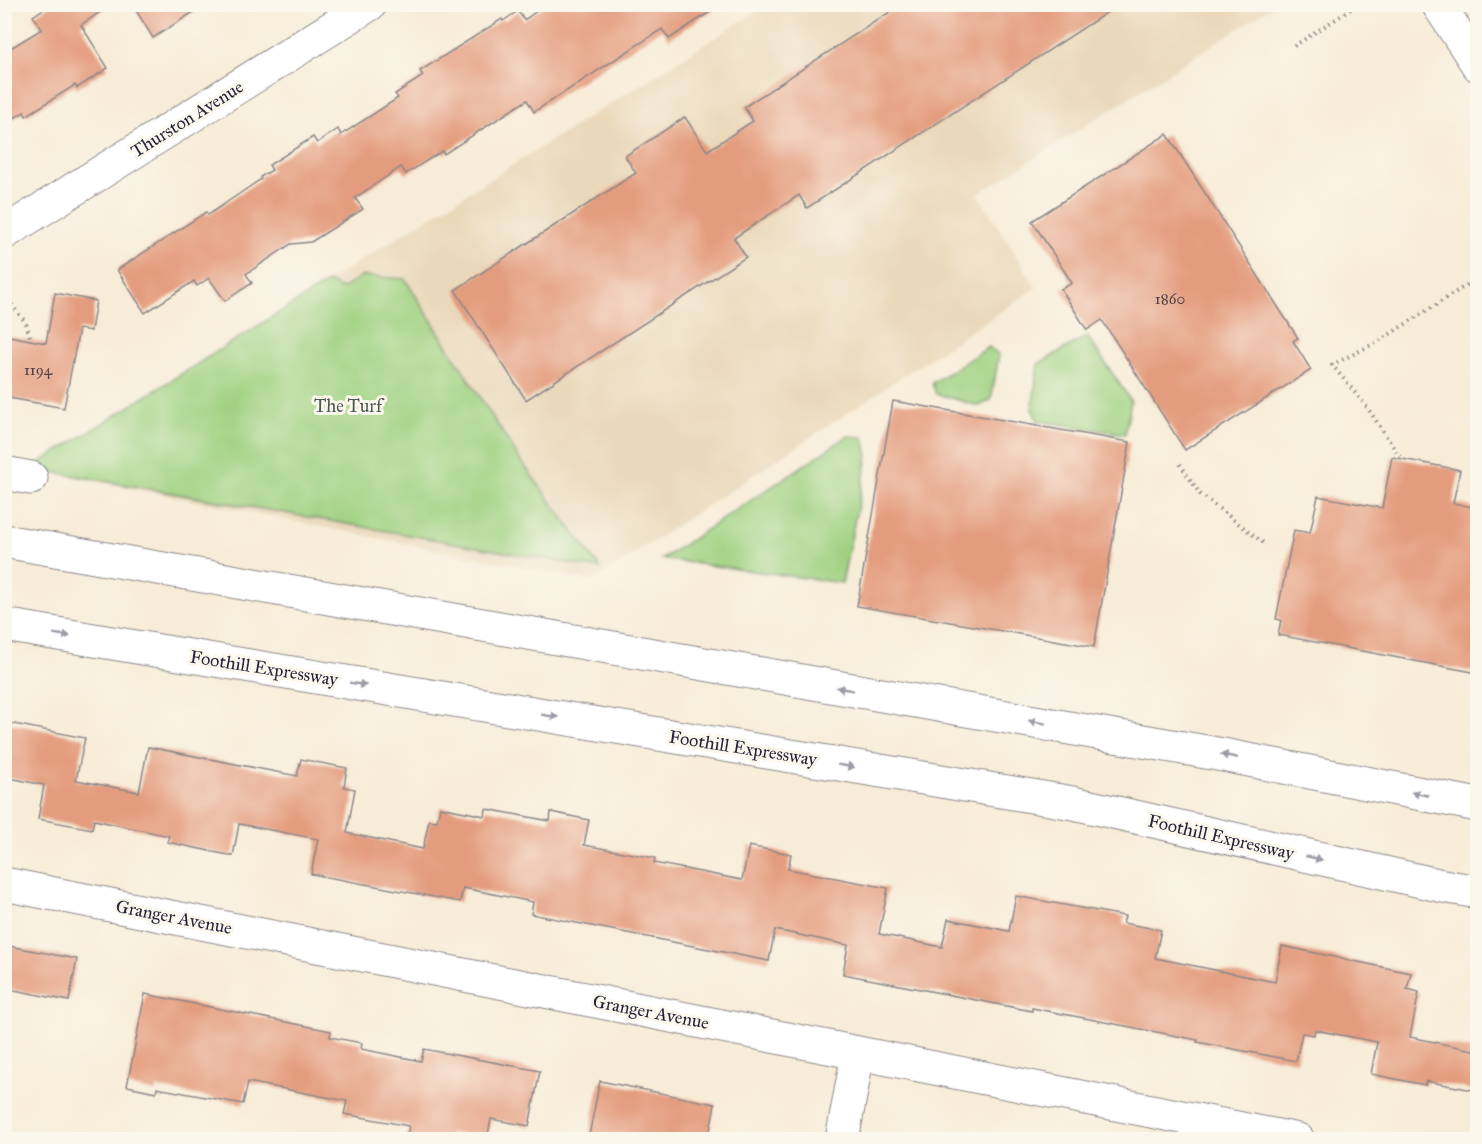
<svg xmlns="http://www.w3.org/2000/svg" width="1482" height="1144" viewBox="0 0 1482 1144" font-family="'IM FELL Great Primer',serif">
	<rect width="100%" height="100%" fill="#fbf7ec"/>
	<filter id="ink" filterUnits="userSpaceOnUse"><feTurbulence type="fractalNoise" baseFrequency=".0167" numOctaves="2"/><feDisplacementMap in="SourceGraphic" scale="12" xChannelSelector="R" yChannelSelector="G"/><feConvolveMatrix kernelMatrix="1 2 1 2 8 2 1 2 1" color-interpolation-filters="sRGB"/></filter>
	<filter id="wash" filterUnits="userSpaceOnUse"><feTurbulence type="fractalNoise" baseFrequency=".008" numOctaves="4" result="noise"/><feDisplacementMap in="SourceGraphic" scale="24" xChannelSelector="R" yChannelSelector="G"/><feGaussianBlur stdDeviation="1.35" result="paint"/><feColorMatrix in="noise" values="0 0 0 0 0 0 0 0 0 0 0 0 0 0 0 0 0 1.4 0 .05"/><feComposite in="paint" operator="in"/></filter>
	<g filter="url(#wash)">
		<rect width="100%" height="100%" fill="#f7ecd7"/>
		<path fill="#ead8ba" d="M 767,5 L 1275,5 L 978,194 L 1036,288 L 593,581 L 31,468 Z"/>
		<g fill="#9fd181" stroke="#607a5e" stroke-width="1.5">
			<path d="M 361,276 L 405,279 L 518,457 L 601,569 L 31,468 L 328,282 L 342,289 Z"/>
			<path d="M 1087,336 L 1131,401 L 1125,434 L 1038,421 L 1032,410 L 1038,364 Z"/>
			<path d="M 989,347 L 999,355 L 991,400 L 979,406 L 936,394 L 932,383 Z"/>
			<path d="M 848,436 L 864,437 L 868,456 L 842,583 L 662,559 Z"/>
		</g>
		<g id="blocks">
			<g fill="#e49c7e">
				<path d="M 51,4 L 112,4 L 81,25 L 108,68 L 77,88 L 75,85 L 26,116 L 24,112 L 4,124 L 4,52 L 42,29 L 33,16 Z"/>
				<path d="M 132,4 L 206,4 L 153,38 Z"/>
				<path d="M 547,4 L 722,4 L 669,39 L 662,29 L 534,112 L 527,100 L 444,154 L 442,151 L 406,174 L 401,167 L 355,198 L 363,209 L 311,242 L 291,244 L 246,274 L 252,283 L 225,301 L 209,278 L 197,286 L 194,281 L 145,313 L 117,270 L 206,212 L 208,215 L 261,179 L 260,177 L 272,170 L 269,165 L 313,137 L 317,143 L 338,129 L 341,135 L 398,98 L 395,94 L 423,76 L 420,71 L 502,19 L 503,21 L 518,11 L 524,20 Z"/>
				<path d="M 902,4 L 1120,4 L 807,208 L 799,195 L 734,238 L 746,257 L 526,400 L 455,290 L 636,173 L 625,156 L 685,117 L 707,151 L 753,121 L 744,107 Z"/>
				<path d="M 1167,134 L 1298,338 L 1293,341 L 1311,370 L 1185,450 L 1102,320 L 1087,330 L 1061,289 L 1072,283 L 1032,221 Z"/>
				<path d="M 55,293 L 96,301 L 91,331 L 79,329 L 64,408 L 4,397 L 4,335 L 46,343 Z"/>
				<path d="M 893,401 L 1130,442 L 1094,647 L 857,606 Z"/>
				<path d="M 1392,457 L 1460,470 L 1453,503 L 1478,508 L 1478,673 L 1278,635 L 1281,620 L 1276,619 L 1294,530 L 1310,533 L 1318,496 L 1382,508 Z"/>
				<path d="M 4,722 L 85,738 L 76,780 L 139,792 L 148,747 L 297,776 L 301,759 L 347,768 L 344,787 L 355,789 L 347,833 L 423,849 L 429,820 L 437,821 L 440,807 L 485,816 L 486,809 L 550,821 L 551,812 L 589,820 L 584,845 L 655,858 L 654,863 L 742,880 L 749,846 L 791,854 L 788,869 L 888,888 L 879,934 L 942,947 L 948,919 L 1009,931 L 1016,896 L 1125,916 L 1123,923 L 1161,930 L 1155,958 L 1275,982 L 1282,946 L 1411,973 L 1407,989 L 1419,992 L 1410,1037 L 1478,1051 L 1478,1091 L 1426,1081 L 1425,1085 L 1371,1074 L 1377,1042 L 1315,1030 L 1314,1035 L 1302,1033 L 1296,1061 L 1197,1042 L 1198,1040 L 1032,1008 L 1032,1011 L 843,974 L 848,945 L 775,930 L 769,961 L 531,914 L 533,902 L 463,888 L 460,902 L 311,874 L 318,839 L 239,824 L 233,856 L 167,842 L 169,836 L 94,820 L 92,829 L 38,819 L 44,785 L 4,777 Z"/>
				<path d="M 4,945 L 77,959 L 69,1001 L 4,988 Z"/>
				<path d="M 145,994 L 331,1031 L 330,1037 L 362,1043 L 361,1049 L 421,1061 L 424,1049 L 540,1071 L 529,1126 L 491,1119 L 487,1140 L 450,1133 L 449,1140 L 406,1140 L 409,1126 L 344,1114 L 347,1101 L 248,1082 L 243,1104 L 157,1088 L 156,1092 L 127,1086 Z"/>
				<path d="M 600,1081 L 715,1104 L 708,1140 L 588,1140 Z"/>
			</g>
		</g>
	</g>
	<g filter="url(#ink)">
		<use href="#blocks" fill-opacity="0" stroke="#8c8789" stroke-width="1.5"/>
		<g fill="none" stroke-linecap="round" stroke-linejoin="round">
			<defs>
				<g id="street">
					<path d="M 4,233 L 370,4"/>
					<path d="M 4,473 L 31,478"/>
					<path d="M 4,884 L 1298,1140"/>
					<path d="M 842,1140 L 858,1053"/>
				</g>
				<path id="secondary" d="M 1438,4 L 1478,65"/>
				<g id="highway">
					<path d="M 4,541 L 1223,755 L 1478,805"/>
					<path d="M 4,625 L 1073,803 L 1443,886 L 1478,892"/>
				</g>
			</defs>
			<use href="#street" stroke="#8c8789" stroke-width="35"/>
			<use href="#secondary" stroke="#8c8789" stroke-width="35"/>
			<use href="#highway" stroke="#8c8789" stroke-width="35"/>
			<g stroke="#8c8789" stroke-width="4" stroke-dasharray="1.5 4.5" stroke-linecap="butt">
				<path d="M 1294,46 L 1359,4"/>
				<path d="M 4,295 L 26,323 L 31,340"/>
				<path d="M 1400,457 L 1367,407 L 1332,365 L 1379,341 L 1478,278"/>
				<path d="M 1180,464 L 1200,494 L 1265,544"/>
			</g>
			<use href="#street" stroke="#fff" stroke-width="33"/>
			<use href="#secondary" stroke="#fff" stroke-width="33"/>
			<use href="#highway" stroke="#fff" stroke-width="33"/>
		</g>
		<defs><path id="oneway-solid" d="M-6-.8H1V-3.2L6.5 0L1 3.2V.8H-6Z" transform="scale(1.5)"/></defs>
		<g fill="#9c9ca7">
			<use href="#oneway-solid" transform="translate(62 635) rotate(9)"/>
			<use href="#oneway-solid" transform="translate(358 684) rotate(9)"/>
			<use href="#oneway-solid" transform="translate(845 689) rotate(-170)"/>
			<use href="#oneway-solid" transform="translate(550 716) rotate(9)"/>
			<use href="#oneway-solid" transform="translate(1037 722) rotate(-170)"/>
			<use href="#oneway-solid" transform="translate(1229 756) rotate(-169)"/>
			<use href="#oneway-solid" transform="translate(846 766) rotate(9)"/>
			<use href="#oneway-solid" transform="translate(1420 794) rotate(-169)"/>
			<use href="#oneway-solid" transform="translate(1314 858) rotate(13)"/>
		</g>
	</g>
	<g text-anchor="middle" stroke-width="6" stroke-linejoin="round" paint-order="stroke">
		<g font-size="15" fill="#52404c">
			<text x="1170" y="304">1860</text>
			<text x="38" y="375">1194</text>
		</g>
		<g font-size="18" fill="#22223b" stroke="#fbf7ec">
			<text transform="translate(187 119) rotate(-32)" y="6">Thurston Avenue</text>
			<text transform="translate(264 668) rotate(9)" y="6">Foothill Expressway</text>
			<text transform="translate(743 748) rotate(9)" y="6">Foothill Expressway</text>
			<text transform="translate(1221 837) rotate(13)" y="6">Foothill Expressway</text>
			<text transform="translate(174 917) rotate(11)" y="6">Granger Avenue</text>
			<text transform="translate(651 1012) rotate(11)" y="6">Granger Avenue</text>
		</g>
		<g font-size="18" fill="#485750" stroke="#fbf7ec">
			<text x="348" y="412">The Turf</text>
		</g>
	</g>
	<rect width="1482" height="1144" fill="none" stroke="#fbf7ec" stroke-width="24"/>
</svg>
